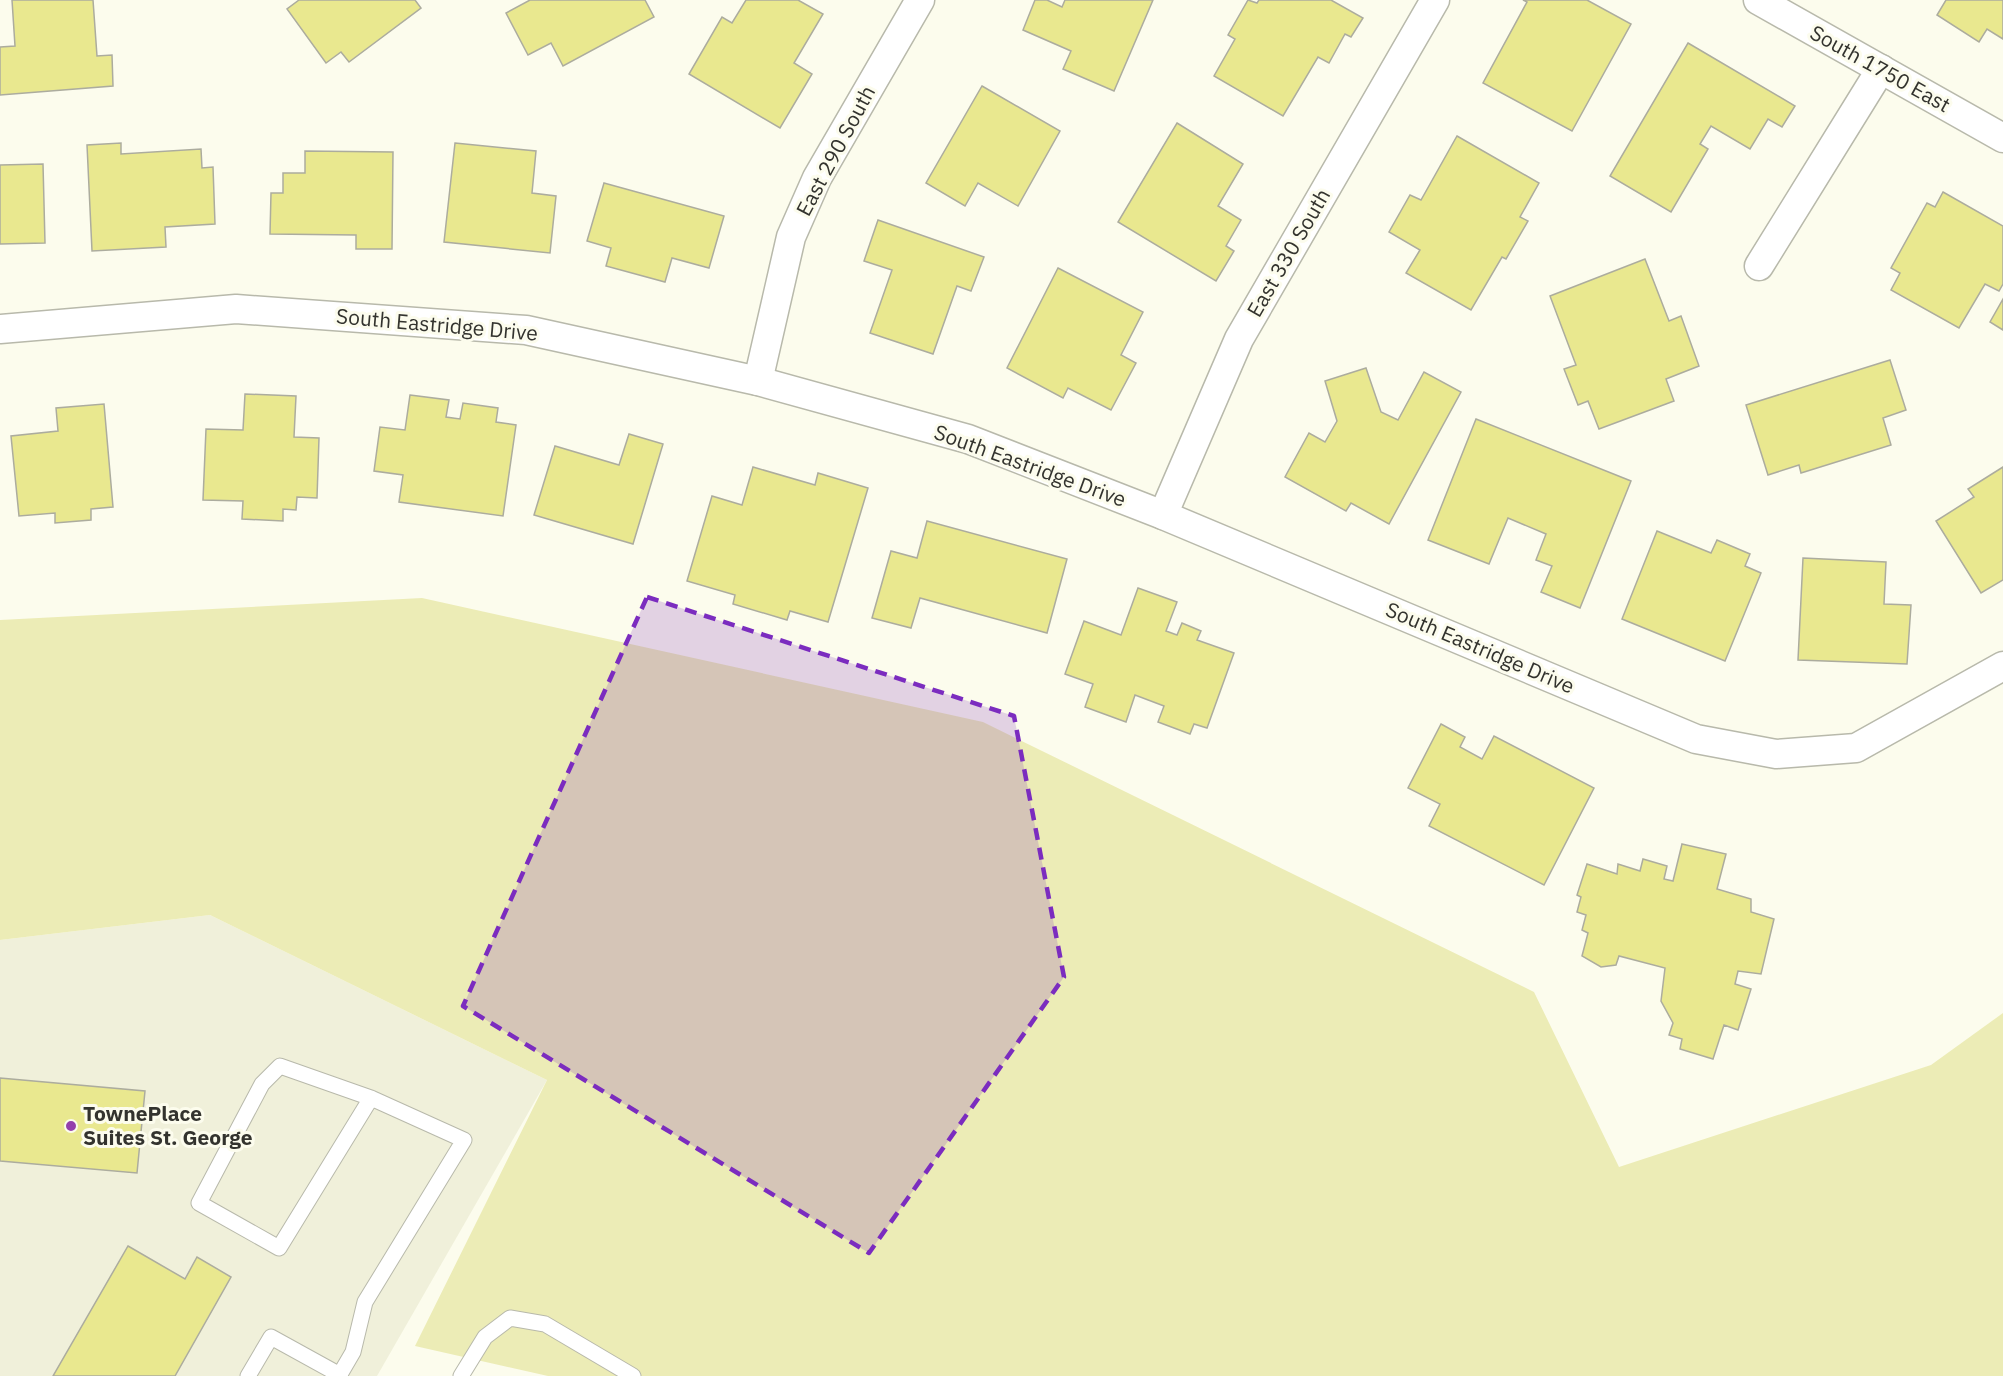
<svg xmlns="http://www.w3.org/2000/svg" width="2003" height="1376" viewBox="0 0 2003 1376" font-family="'IBM Plex Sans',sans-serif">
	<rect width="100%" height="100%" fill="#fcfced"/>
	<path fill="#f0f0da" d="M 210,915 L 547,1080 L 377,1376 L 0,1376 L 0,940 Z"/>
	<path fill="#ececb6" d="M 422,598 L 983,722 L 1534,992 L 1619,1167 L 1931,1065 L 2003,1013 L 2003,1376 L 548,1376 L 415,1346 L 547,1080 L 210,915 L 0,940 L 0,620 Z"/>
	<g fill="#e9e88f" stroke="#acac9e" stroke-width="1.5">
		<path d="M 12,0 L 93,0 L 97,56 L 112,55 L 113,86 L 0,95 L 0,47 L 15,46 Z"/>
		<path d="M 299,0 L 415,0 L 421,8 L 349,62 L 341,52 L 326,63 L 287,9 Z"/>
		<path d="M 530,0 L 645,0 L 654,17 L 563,66 L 551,43 L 528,55 L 506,13 Z"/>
		<path d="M 746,0 L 798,0 L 823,14 L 794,63 L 812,74 L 780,128 L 689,74 L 722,17 L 732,23 Z"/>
		<path d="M 1035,0 L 1047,0 L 1062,7 L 1065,0 L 1153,0 L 1114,91 L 1063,69 L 1071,51 L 1023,30 Z"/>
		<path d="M 1248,0 L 1257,3 L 1259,0 L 1331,0 L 1363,18 L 1351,37 L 1345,34 L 1329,63 L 1318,57 L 1283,116 L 1214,76 L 1235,39 L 1228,35 Z"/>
		<path d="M 1523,0 L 1587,0 L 1631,24 L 1572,131 L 1483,83 L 1527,2 Z"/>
		<path d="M 1946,0 L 2003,0 L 2003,39 L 1987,29 L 1979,42 L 1937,15 Z"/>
		<path d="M 1688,43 L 1795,106 L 1782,127 L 1768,119 L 1750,149 L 1711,126 L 1700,144 L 1708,149 L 1671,212 L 1610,176 Z"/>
		<path d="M 982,86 L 1060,131 L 1018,206 L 978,183 L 965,206 L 926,183 Z"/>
		<path d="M 1177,123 L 1243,164 L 1218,206 L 1241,220 L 1226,246 L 1234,251 L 1216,281 L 1118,222 Z"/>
		<path d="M 1457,136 L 1539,183 L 1520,217 L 1528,221 L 1506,259 L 1502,257 L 1471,310 L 1406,273 L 1420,250 L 1389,232 L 1410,195 L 1421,200 Z"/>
		<path d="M 121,143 L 121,154 L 201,149 L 202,168 L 213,167 L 215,224 L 165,227 L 166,247 L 92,251 L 87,145 Z"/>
		<path d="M 455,143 L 536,151 L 532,193 L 556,196 L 550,253 L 444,242 Z"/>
		<path d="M 305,151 L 393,152 L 392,249 L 356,249 L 356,235 L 270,234 L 271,193 L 283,193 L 283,173 L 305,173 Z"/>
		<path d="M 43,164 L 45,243 L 0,244 L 0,165 Z"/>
		<path d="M 604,183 L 724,216 L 709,268 L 672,258 L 665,282 L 606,266 L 611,248 L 587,241 Z"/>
		<path d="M 1943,192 L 2003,226 L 2003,284 L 1999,291 L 1985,284 L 1959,328 L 1891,290 L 1900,273 L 1891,268 L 1927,203 L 1935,207 Z"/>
		<path d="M 878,220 L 984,257 L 971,291 L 957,286 L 933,354 L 870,333 L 892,270 L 864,261 Z"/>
		<path d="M 1645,259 L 1669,321 L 1681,316 L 1699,366 L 1666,379 L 1674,401 L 1599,429 L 1588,401 L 1578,405 L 1564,369 L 1576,365 L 1550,296 Z"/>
		<path d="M 1058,268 L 1143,312 L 1121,355 L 1136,363 L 1111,410 L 1068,388 L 1063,398 L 1007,368 Z"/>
		<path d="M 2003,299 L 2003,330 L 1990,322 Z"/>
		<path d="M 1890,360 L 1906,410 L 1883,418 L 1891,445 L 1801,473 L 1799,465 L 1768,475 L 1746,405 Z"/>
		<path d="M 1366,368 L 1381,412 L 1398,420 L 1424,372 L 1461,392 L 1389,524 L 1351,503 L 1346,511 L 1285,477 L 1309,433 L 1325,442 L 1337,421 L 1325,381 Z"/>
		<path d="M 245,394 L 296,396 L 294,437 L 319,438 L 317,498 L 297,497 L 296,510 L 283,509 L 283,521 L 242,519 L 243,501 L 203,500 L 206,429 L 243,430 Z"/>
		<path d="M 410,395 L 449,400 L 446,417 L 460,419 L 463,403 L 498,408 L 496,422 L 516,425 L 503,516 L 399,502 L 403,475 L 374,471 L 380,427 L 405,430 Z"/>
		<path d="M 104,404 L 113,507 L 91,509 L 91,520 L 55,523 L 55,513 L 19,516 L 11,436 L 58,431 L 56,408 Z"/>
		<path d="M 1476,419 L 1631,481 L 1580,608 L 1541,592 L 1552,566 L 1536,560 L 1546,534 L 1508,518 L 1489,564 L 1428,540 Z"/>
		<path d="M 629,434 L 663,444 L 633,544 L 534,515 L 555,446 L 619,465 Z"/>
		<path d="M 753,467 L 815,485 L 818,473 L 868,488 L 828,622 L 790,611 L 787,620 L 733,604 L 735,595 L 687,581 L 712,496 L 742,505 Z"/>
		<path d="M 2003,467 L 2003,580 L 1981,593 L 1936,521 L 1974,497 L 1968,489 Z"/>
		<path d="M 927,521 L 1067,559 L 1047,633 L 920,598 L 911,628 L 872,618 L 891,551 L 917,558 Z"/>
		<path d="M 1657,531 L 1711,553 L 1717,540 L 1750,554 L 1745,566 L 1761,573 L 1725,661 L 1622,619 Z"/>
		<path d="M 1803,558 L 1886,562 L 1884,604 L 1911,605 L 1907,664 L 1798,660 Z"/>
		<path d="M 1138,588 L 1177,602 L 1166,631 L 1177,635 L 1182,623 L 1201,631 L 1197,640 L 1234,653 L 1207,728 L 1194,724 L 1190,734 L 1158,722 L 1164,706 L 1135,695 L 1126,722 L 1085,707 L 1093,684 L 1065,674 L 1084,621 L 1121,635 Z"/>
		<path d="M 1441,724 L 1465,737 L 1460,747 L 1482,759 L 1494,736 L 1594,788 L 1544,885 L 1429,826 L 1440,804 L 1408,788 Z"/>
		<path d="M 1682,844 L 1726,854 L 1717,889 L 1751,899 L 1751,912 L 1774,919 L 1761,974 L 1738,971 L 1735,984 L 1751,989 L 1738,1030 L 1724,1025 L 1713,1059 L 1680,1049 L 1682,1039 L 1669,1035 L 1673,1023 L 1661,1001 L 1665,968 L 1619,956 L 1616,965 L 1601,967 L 1582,956 L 1588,933 L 1582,930 L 1586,915 L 1577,912 L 1581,897 L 1577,895 L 1587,864 L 1617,874 L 1618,864 L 1640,871 L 1643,859 L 1667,866 L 1664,879 L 1673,881 Z"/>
		<path d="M 0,1078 L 145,1091 L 137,1173 L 0,1161 Z"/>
		<path d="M 128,1246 L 185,1279 L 197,1257 L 231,1277 L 175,1376 L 53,1376 Z"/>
	</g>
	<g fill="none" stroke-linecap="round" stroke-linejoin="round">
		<defs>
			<g id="service">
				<path d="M 248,1376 L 271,1337 L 340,1375"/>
				<path d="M 339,1376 L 353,1352 L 365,1302 L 464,1140 L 371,1098 L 280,1066 L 262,1084 L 199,1203 L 279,1248 L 371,1098"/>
				<path d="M 461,1376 L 485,1337 L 510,1318 L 545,1324 L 633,1376"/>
			</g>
			<g id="minor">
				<path d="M 1758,0 L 2003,138"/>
				<path d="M 1759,266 L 1881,69"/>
				<path d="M 0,329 L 236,309 L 526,330 L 758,381 L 968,439 L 1163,515 L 1696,739 L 1776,754 L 1856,748 L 2003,666"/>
				<path d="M 758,381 L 791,237 L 817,178 L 920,0"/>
				<path d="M 1163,515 L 1239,339 L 1435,0"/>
			</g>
		</defs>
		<use href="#service" stroke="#b8b9ab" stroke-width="17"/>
		<use href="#minor" stroke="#b8b9ab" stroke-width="31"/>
		<use href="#service" stroke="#fff" stroke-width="15"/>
		<use href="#minor" stroke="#fff" stroke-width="28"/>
	</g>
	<path fill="#7b2cbf" fill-opacity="0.2" stroke="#7b2cbf" stroke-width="4.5" stroke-dasharray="12 8" stroke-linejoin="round" d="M 647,597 L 1014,716 L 1064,977 L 869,1253 L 463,1006 Z"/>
	<circle fill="#943fac" stroke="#fcfced" stroke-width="2" cx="71" cy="1126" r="6"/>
	<g text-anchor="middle" stroke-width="6" stroke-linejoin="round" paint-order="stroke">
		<g font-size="21" fill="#33332e" stroke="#fcfced">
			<text transform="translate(1880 69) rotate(29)" y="7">South 1750 East</text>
			<text transform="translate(836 151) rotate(-62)" y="7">East 290 South</text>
			<text transform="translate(1289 253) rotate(-60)" y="7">East 330 South</text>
			<text transform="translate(437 325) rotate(5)" y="7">South Eastridge Drive</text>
			<text transform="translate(1030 466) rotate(20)" y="7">South Eastridge Drive</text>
			<text transform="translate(1480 648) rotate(23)" y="7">South Eastridge Drive</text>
		</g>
		<g font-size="21" font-weight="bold" fill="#33332e" stroke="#fcfced" text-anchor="start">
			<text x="83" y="1121">TownePlace<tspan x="83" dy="24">Suites St. George</tspan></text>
		</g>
	</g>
</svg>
